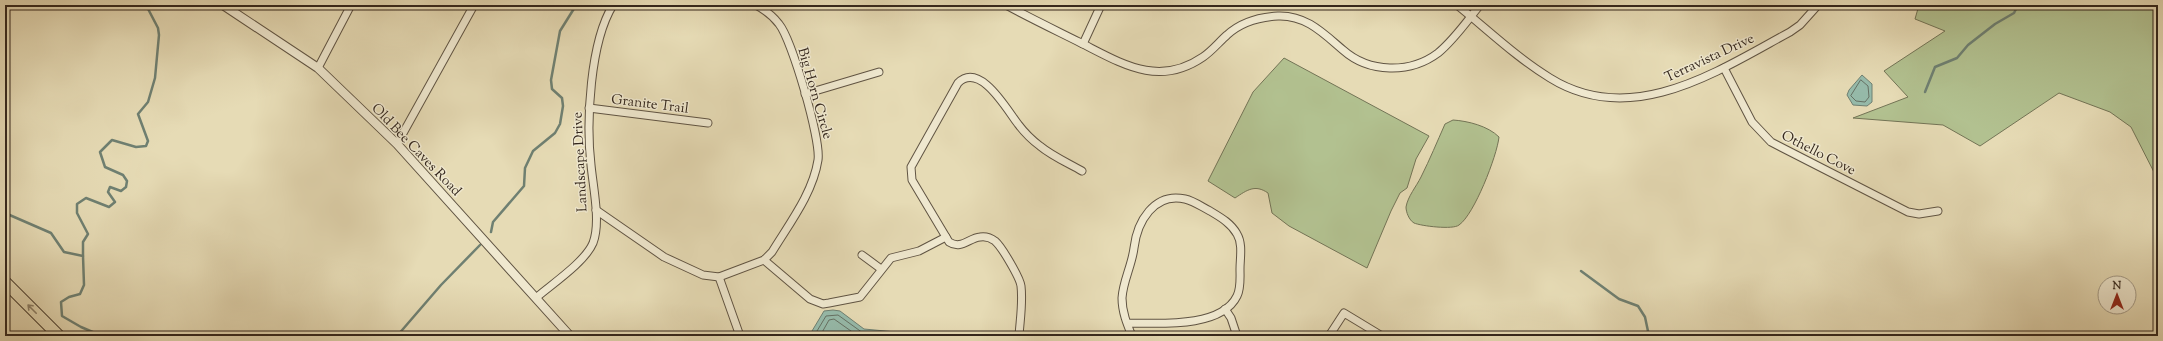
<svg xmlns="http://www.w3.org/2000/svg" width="2163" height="341" viewBox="0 0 2163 341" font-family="'Sorts Mill Goudy',serif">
	<rect width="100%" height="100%" fill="#e6dbb5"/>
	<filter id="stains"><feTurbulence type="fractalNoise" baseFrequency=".005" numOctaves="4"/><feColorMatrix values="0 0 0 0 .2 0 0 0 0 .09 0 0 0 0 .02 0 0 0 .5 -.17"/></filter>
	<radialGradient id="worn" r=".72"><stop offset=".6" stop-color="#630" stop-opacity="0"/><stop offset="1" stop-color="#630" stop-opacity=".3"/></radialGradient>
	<g fill="#b2c190" stroke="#737456">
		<path d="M 1919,5 L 2158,5 L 2158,180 L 2131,127 L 2110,112 L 2059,93 L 1980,146 L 1943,125 L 1853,118 L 1908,97 L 1884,71 L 1945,31 L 1915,19 Z"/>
		<path d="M 1284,58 L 1429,136 L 1416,159 L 1407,188 L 1400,193 L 1391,211 L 1367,268 L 1289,226 L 1272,213 L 1268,193 C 1255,184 1247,190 1235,198 L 1208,181 L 1253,92 Z"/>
		<path d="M 1453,120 C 1468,121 1488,126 1499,137 C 1497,156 1474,215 1459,225 C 1453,230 1421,226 1414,223 C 1409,220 1406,212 1406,207 C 1408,196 1416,187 1421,177 C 1430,159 1437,142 1445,124 Z"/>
	</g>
	<g fill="#96bbab" stroke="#6f8072">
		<path d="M 1862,75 L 1872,84 L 1872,102 L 1867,106 L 1853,105 L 1847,95 L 1849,90 Z"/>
		<path d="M 833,310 L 840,311 L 864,329 L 896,332 L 896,336 L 809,336 L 824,311 Z"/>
	</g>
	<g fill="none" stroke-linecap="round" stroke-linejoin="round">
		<g stroke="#657164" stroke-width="1">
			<path d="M 1861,80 L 1868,86 L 1869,97 L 1865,102 L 1856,101 L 1851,96 Z"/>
			<path d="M 814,336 L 826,316 L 838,315 L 863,333 L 891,336"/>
			<path d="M 820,336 L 829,320 L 834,319 L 858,336"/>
		</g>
		<g stroke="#6f8072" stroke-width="2.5">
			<path d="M 1925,92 L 1935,67 L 1957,58 L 1968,45 L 1995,24 L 2014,13 L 2018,5"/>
			<path d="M 5,213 L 51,233 L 64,252 L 83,256 L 84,285 L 80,294 L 69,297 L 61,302 L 62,316 L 81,327 L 102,336"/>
			<path d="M 491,232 L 493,222 L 524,186 L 525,168 L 533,151 L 555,133 L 560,124 L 563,106 L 562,98 L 552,89 L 551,80 L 560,31 L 575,7 L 587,5"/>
			<path d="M 83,256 L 83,242 L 88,234 L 77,213 L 77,204 L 86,198 L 109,207 L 115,202 L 108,192 L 110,187 L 121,191 L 126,187 L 127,181 L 123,175 L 105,167 L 100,152 L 112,140 L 136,147 L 146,146 L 148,141 L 138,114 L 148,102 L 155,78 L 159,35 L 158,28 L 146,5"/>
			<path d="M 1581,271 L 1619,299 L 1638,306 L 1645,317 L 1649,336"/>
			<path d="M 397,336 L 441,285 L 480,245"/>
		</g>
		<defs>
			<g id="minor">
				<path d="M 1006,5 C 1030,18 1055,30 1079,42 C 1121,63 1158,88 1203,57 C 1212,51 1219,42 1227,35 C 1241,22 1260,17 1278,16 C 1306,15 1323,33 1343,50 C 1369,73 1410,74 1438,53 C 1454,40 1467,21 1480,5"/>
				<path d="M 1457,5 C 1487,29 1517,58 1550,78 C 1632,129 1718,71 1790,32 L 1800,25 L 1818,5"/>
				<path d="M 1083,44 L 1101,5"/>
				<path d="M 318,68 L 351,5"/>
				<path d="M 1724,68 L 1752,122 L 1771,142 L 1908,212 L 1919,214 L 1938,211"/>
				<path d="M 805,94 L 879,72"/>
				<path d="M 589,108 L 708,123"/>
				<path d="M 397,144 L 474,5"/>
				<path d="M 596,210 L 664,257 L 703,275 L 719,277 L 764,260 L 772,252 C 789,224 813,193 818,160 C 821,140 792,40 779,24 C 773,16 765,10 756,5"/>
				<path d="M 862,255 L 881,269"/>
				<path d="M 764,260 L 810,299 L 823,304 L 829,303 L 860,297 L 891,258 L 919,251 L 946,237"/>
				<path d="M 719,277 L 740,336"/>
				<path d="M 537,297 C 552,284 585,262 593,243 C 601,222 593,187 591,165 C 586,122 590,42 613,5"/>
				<path d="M 1225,309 L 1231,318 L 1237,336"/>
				<path d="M 1127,323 C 1156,323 1221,329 1237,296 C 1241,288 1240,278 1240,269 C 1240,258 1243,244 1237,234 C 1231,223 1220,217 1210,211 C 1202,207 1194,201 1185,199 C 1154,192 1137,222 1134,248 C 1132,265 1123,281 1122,298 C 1122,312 1127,324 1132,336"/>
				<path d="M 1019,336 C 1020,320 1023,303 1021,286 C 1020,278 1002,247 995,241 C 991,238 986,236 980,237 C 969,238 961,250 949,242 L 912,180 L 911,167 L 958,83 C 980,61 1007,110 1018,124 C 1024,132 1032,140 1040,146 C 1052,156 1068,163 1082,171"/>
				<path d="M 1329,336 L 1344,313 L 1382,336"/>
			</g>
			<path id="tertiary" d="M 223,5 L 318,68 L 397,144 L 570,336"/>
			<path id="primary" d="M 5,282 L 59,336"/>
		</defs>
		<use href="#minor" stroke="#605443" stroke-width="9"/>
		<use href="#tertiary" stroke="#605443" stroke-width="10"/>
		<use href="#primary" stroke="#34271d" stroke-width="13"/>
		<use href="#minor" stroke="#efe8cf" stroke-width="7"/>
		<use href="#tertiary" stroke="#efe8cf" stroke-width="8"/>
		<use href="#primary" stroke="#e6dbb5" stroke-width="11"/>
	</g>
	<defs><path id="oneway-shaft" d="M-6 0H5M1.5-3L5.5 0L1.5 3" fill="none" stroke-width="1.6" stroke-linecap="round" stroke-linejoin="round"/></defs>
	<use stroke="#8d8169" href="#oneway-shaft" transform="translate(32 309) rotate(-135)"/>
	<g text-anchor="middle" stroke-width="3" stroke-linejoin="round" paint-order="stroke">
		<g font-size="14" fill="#34271d" stroke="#efe8cf">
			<text transform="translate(1709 57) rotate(-25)" y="5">Terravista Drive</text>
			<text transform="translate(816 93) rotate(74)" y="5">Big Horn Circle</text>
			<text transform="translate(650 103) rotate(7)" y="5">Granite Trail</text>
			<text transform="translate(417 149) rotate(46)" y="5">Old Bee Caves Road</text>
			<text transform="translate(1819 152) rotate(27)" y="5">Othello Cove</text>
			<text transform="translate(579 162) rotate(-93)" y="5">Landscape Drive</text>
		</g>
	</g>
	<rect width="2163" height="341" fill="none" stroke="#e6dbb5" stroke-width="20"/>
	<rect x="6" y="6" width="2151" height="329" fill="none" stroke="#34271d" stroke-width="2"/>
	<rect x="10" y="10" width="2143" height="321" fill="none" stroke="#34271d"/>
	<g transform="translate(2117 295)"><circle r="19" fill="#efe8cf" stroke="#a49b88"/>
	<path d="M0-3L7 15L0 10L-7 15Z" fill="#8f2418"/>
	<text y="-6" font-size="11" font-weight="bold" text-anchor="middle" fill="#34271d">N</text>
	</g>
	<rect width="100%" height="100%" filter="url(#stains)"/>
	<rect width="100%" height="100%" fill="url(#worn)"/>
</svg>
